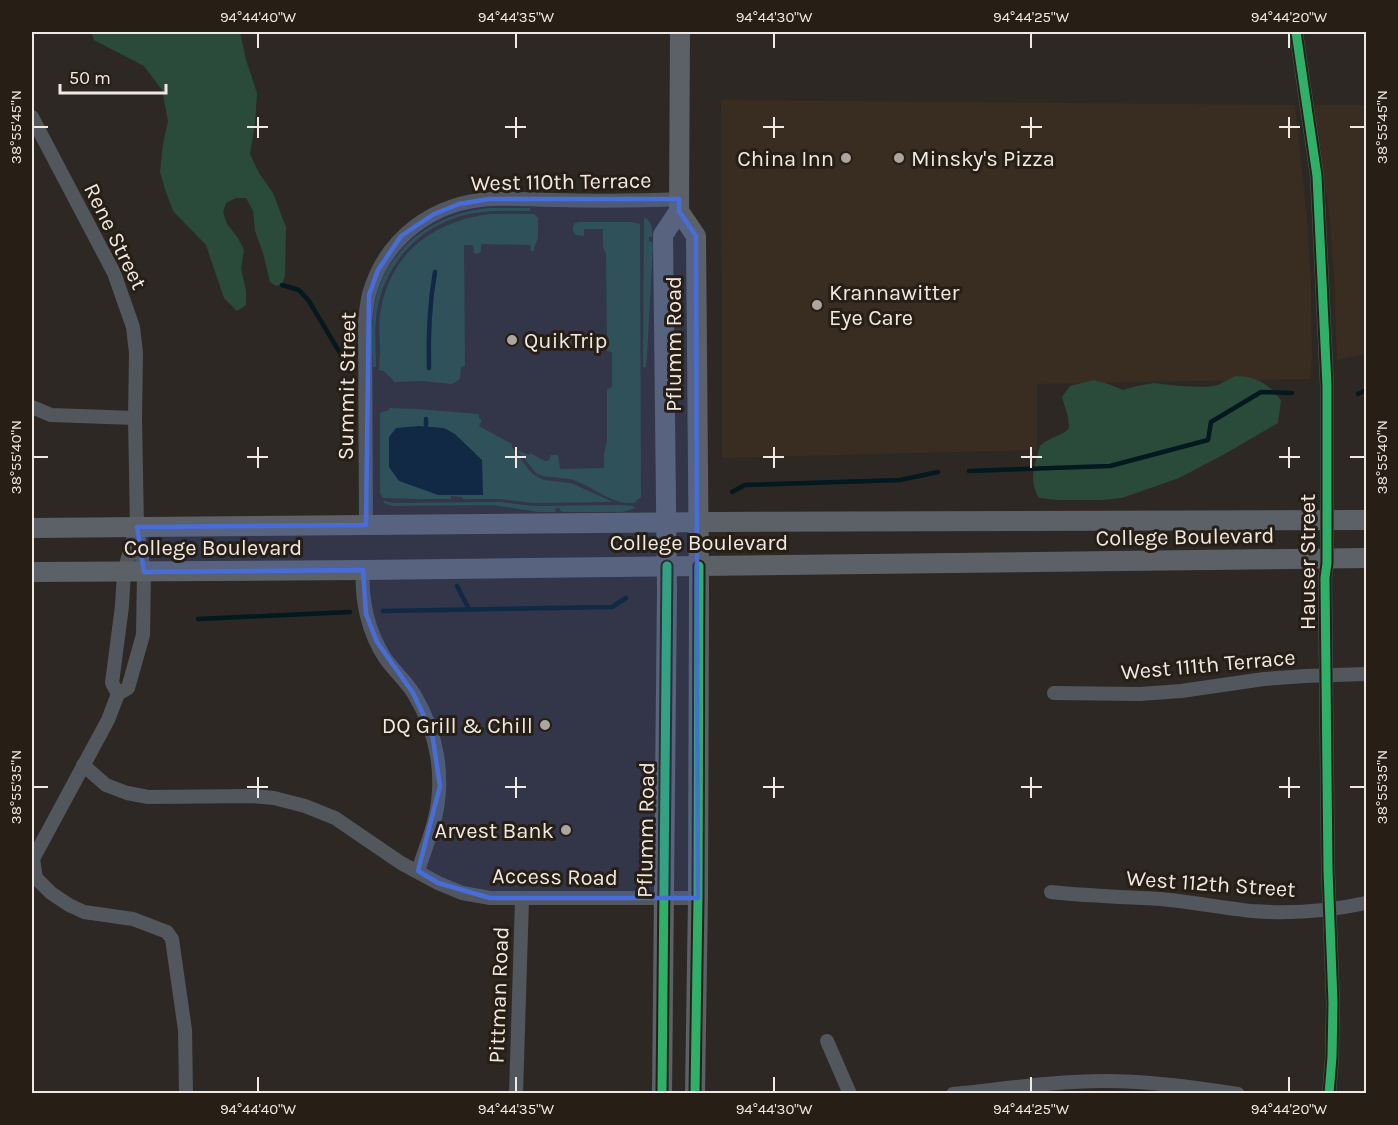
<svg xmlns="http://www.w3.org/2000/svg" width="1398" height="1125" viewBox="0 0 1398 1125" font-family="Karla,sans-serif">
	<rect width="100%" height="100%" fill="#2d2823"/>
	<g fill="#392c20">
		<path d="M 721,100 L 1295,105 L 1307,217 L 1311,280 L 1312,358 L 1310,379 L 1037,384 L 1037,450 L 722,458 Z"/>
		<path d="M 1314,105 L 1366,105 L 1366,354 L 1337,360 L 1334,277 L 1330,222 Z"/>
	</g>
	<g fill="#2a4b3a">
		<path d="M 91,32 L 240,32 L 246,60 L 257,93 L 255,124 L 250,154 L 259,173 L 273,193 L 286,227 L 285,275 L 282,285 L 276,286 L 270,282 L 263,253 L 255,231 L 253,211 L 246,198 L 236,198 L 226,203 L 223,212 L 227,224 L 238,238 L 244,250 L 241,268 L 246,291 L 246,305 L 237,311 L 224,298 L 206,245 L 173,211 L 165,189 L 160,172 L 163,144 L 168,121 L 162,90 L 144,66 L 94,40 Z"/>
		<path d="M 489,208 L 530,208 L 530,211 C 512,211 493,210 475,213 C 424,221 385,261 377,311 C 374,330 376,349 376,367 L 373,367 C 372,345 371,323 375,302 C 387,247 435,213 489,208 Z"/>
		<path d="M 490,214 L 534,214 L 538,218 L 538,238 L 534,248 L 534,251 L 531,251 L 530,245 L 481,244 L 481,252 L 476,254 L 474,253 L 473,245 L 464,245 L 465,366 L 461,367 L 460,379 L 452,384 L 421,381 L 395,382 L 384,371 L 379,370 C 379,363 380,355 380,348 C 380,337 378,326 380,315 C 388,255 432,221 490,214 Z"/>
		<path d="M 645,217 C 652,224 653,228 652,237 L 649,237 L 649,241 L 652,242 L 653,245 L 647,356 L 646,367 L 643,367 L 644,220 Z"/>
		<path d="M 580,222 L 631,222 L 640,224 L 641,493 L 641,497 L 634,503 C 629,503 624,503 620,502 C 603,497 589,485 573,480 C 560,476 550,480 536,473 L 517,450 L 529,455 L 530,453 L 545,461 L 549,460 L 551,455 L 558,455 L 560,469 L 604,468 L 604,454 L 607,441 L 607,389 L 612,387 L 612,352 L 607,351 L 607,346 L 606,254 L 603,247 L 603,229 L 584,229 L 584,236 L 576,235 C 572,232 572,228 575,223 Z"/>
		<path d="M 1235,376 C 1257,376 1268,384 1281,400 L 1278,423 L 1223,455 L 1179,478 L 1122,498 L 1101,500 L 1059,500 L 1039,498 C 1030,484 1033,471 1037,456 C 1038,454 1039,448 1040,446 C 1048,437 1062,437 1069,428 L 1068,417 L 1062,397 L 1070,386 L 1094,380 L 1108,384 L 1123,390 L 1137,386 L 1154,383 L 1179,386 L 1207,387 L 1218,385 Z"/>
		<path d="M 389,408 L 418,409 L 479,414 L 479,418 L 482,420 L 479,426 L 512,444 L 512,447 L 529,470 L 534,475 L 544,480 L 571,483 L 613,502 L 533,503 L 500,499 L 463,499 L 462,497 L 451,496 L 451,499 C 428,499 405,499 383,498 L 380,493 L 380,413 L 389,410 Z"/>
		<path d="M 384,501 L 393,503 L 500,502 L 534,506 L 618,505 L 633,506 L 635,508 L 623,512 L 563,512 L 560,511 L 560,508 L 556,508 L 555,512 L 538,512 L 493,505 L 393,506 L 383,503 Z"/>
	</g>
	<path fill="#04181f" d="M 419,426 L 444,428 L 455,434 L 482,460 L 483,495 L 438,495 L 399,481 L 389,467 L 389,437 L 396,428 Z"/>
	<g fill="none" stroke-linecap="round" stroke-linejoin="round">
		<g stroke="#04181f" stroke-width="4.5">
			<path d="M 282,285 L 299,290 L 309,301 L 343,358"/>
			<path d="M 429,368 C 428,333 429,306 435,272"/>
			<path d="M 1358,394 L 1366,390"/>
			<path d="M 426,426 L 426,419"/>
			<path d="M 969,471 L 1110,466 L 1208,440 L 1211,422 L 1261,392 L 1292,393"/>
			<path d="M 732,492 L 745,485 L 900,480 L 938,472"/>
			<path d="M 457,586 L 469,609"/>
			<path d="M 383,611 L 612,607 L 626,598"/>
			<path d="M 198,619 L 350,612"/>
		</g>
		<g stroke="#52575d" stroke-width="14">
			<path d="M 1296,32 L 1317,176 L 1327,386 L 1327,563 L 1325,578 L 1328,870 L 1333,1003 L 1332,1057 L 1329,1094"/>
			<path d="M 32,117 L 114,273 L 133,327 L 136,353 L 135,418 L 137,527 L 144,572 L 143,635 L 128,688 L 118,694 L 108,720 L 33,859"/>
			<path d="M 32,407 L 51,415 L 135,418"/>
			<path d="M 366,525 L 365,321 C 366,312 367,302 369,294 C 385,238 433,202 491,199 C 512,198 534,200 555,200 C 596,201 638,201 679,199"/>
			<path d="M 363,570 C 361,600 368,632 385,658 C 394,671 406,681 414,694 C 437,732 445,776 435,818 C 431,836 423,854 418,871"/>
			<path d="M 1054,693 L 1140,694 L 1181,691 L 1264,679 L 1305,676 L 1366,674"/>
			<path d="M 118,694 L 112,683 L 122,606 L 124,572 L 135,532"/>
			<path d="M 83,765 L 106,785 L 127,793 L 148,797 L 253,796 L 274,798 L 305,806 L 335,818 L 401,863 L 438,883 L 462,893 L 490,898 L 698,898"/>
			<path d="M 33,859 L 36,878 L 51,893 L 69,905 L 84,912 L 133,919 L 167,932 L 172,939 L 185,1030 L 186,1094"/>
			<path d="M 1051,892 C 1088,896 1125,897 1161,899 C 1192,902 1222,908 1252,911 C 1291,914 1329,911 1366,903"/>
			<path d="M 827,1041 L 850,1094"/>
			<path d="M 516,1094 L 522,899"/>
			<path d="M 953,1094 C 1003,1089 1054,1081 1105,1081 C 1150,1081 1194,1087 1238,1094"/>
		</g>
		<g stroke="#5c6168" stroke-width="20">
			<path d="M 679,211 L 696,236 L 699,584 L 698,898 L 695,1094"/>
			<path d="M 32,528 L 716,522 L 1366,520"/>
			<path d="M 32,572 L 363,570 L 1366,558"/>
			<path d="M 662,1094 L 667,590 L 663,235 L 679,211 L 680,32"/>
		</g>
		<defs>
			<g id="cycleway">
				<path d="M 1296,32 L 1317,176 L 1327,386 L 1327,563 L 1325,578 L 1328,870 L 1333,1003 L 1332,1057 L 1329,1094"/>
				<path d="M 662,1094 L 667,566"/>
				<path d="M 695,1094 L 698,898 L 699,566"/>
			</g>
		</defs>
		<use href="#cycleway" stroke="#271e15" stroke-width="13"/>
		<use href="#cycleway" stroke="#2db169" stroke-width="9"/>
	</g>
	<path fill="#476dda" fill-opacity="0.2" stroke="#476dda" stroke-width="4.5" stroke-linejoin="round" d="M 489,199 L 679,199 L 679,211 L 696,236 L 698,898 L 490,898 L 438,883 L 418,871 L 440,786 L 432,733 L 413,693 L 377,642 L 366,614 L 363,570 L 144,572 L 137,527 L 366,525 L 369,295 L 378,270 L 401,236 L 434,214 L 459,204 Z"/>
	<path fill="none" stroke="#f0e9e3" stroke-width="2" d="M 258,33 L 258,48M 516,33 L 516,48M 774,33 L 774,48M 1031,33 L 1031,48M 1289,33 L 1289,48M 258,117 L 258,138M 516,117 L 516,138M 774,117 L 774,138M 1031,117 L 1031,138M 1289,117 L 1289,138M 33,127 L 48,127M 247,127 L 268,127M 505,127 L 526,127M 763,127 L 784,127M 1021,127 L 1042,127M 1279,127 L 1300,127M 1350,127 L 1365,127M 258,447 L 258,468M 516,447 L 516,468M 774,447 L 774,468M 1031,447 L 1031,468M 1289,447 L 1289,468M 33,457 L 48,457M 247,457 L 268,457M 505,457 L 526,457M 763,457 L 784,457M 1021,457 L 1042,457M 1279,457 L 1300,457M 1350,457 L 1365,457M 258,777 L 258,798M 516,777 L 516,798M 774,777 L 774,798M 1031,777 L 1031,798M 1289,777 L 1289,798M 33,787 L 48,787M 247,787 L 268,787M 505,787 L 526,787M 763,787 L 784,787M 1021,787 L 1042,787M 1279,787 L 1300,787M 1350,787 L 1365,787M 258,1077 L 258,1092M 516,1077 L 516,1092M 774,1077 L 774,1092M 1031,1077 L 1031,1092M 1289,1077 L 1289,1092"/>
	<g fill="#aca5a0" stroke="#271e15" stroke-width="2">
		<circle cx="846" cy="158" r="6"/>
		<circle cx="899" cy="158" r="6"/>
		<circle cx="817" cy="305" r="6"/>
		<circle cx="512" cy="340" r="6"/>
		<circle cx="545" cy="725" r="6"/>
		<circle cx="566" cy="830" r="6"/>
	</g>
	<g text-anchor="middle" stroke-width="6" stroke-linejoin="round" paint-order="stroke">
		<g font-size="22" fill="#f0e9e3" stroke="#271e15" text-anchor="end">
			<text x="834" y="166">China Inn</text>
			<text x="911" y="166" text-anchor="start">Minsky's Pizza</text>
			<text x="829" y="300" text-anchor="start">Krannawitter<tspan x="829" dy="25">Eye Care</tspan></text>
			<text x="524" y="348" text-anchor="start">QuikTrip</text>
			<text x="533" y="733">DQ Grill &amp; Chill</text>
			<text x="554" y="838">Arvest Bank</text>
		</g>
		<g font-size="22" fill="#f0e9e3" stroke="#271e15">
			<text transform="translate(561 181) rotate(-1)" y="8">West 110th Terrace</text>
			<text transform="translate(116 236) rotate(64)" y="8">Rene Street</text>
			<text transform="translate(673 344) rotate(-90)" y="8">Pflumm Road</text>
			<text transform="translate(346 386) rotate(-89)" y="8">Summit Street</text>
			<text transform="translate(1185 536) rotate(-1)" y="8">College Boulevard</text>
			<text x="699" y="550">College Boulevard</text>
			<text x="213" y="555">College Boulevard</text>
			<text transform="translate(1307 562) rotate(-90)" y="8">Hauser Street</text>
			<text transform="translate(1208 664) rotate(-5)" y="8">West 111th Terrace</text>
			<text transform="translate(645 830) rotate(-89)" y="8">Pflumm Road</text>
			<text transform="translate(555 876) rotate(1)" y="8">Access Road</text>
			<text transform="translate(1211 883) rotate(4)" y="8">West 112th Street</text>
			<text transform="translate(498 995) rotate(-88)" y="8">Pittman Road</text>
		</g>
	</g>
	<rect width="1398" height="1125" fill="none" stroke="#271e15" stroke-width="66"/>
	<path d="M60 84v9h106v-9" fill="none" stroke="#f0e9e3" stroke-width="3"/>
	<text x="69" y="84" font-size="18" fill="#f0e9e3" stroke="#271e15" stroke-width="4.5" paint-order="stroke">50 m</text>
	<rect x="33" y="33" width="1332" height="1059" fill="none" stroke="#f0e9e3" stroke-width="2"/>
	<g font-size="15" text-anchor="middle" fill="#f0e9e3">
		<text x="258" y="22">94°44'40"W</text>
		<text x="516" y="22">94°44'35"W</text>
		<text x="774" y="22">94°44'30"W</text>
		<text x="1031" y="22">94°44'25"W</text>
		<text x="1289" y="22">94°44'20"W</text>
		<text transform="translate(16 127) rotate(-90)" y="5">38°55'45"N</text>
		<text transform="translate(1382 127) rotate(-90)" y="5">38°55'45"N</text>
		<text transform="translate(16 457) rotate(-90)" y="5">38°55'40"N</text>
		<text transform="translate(1382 457) rotate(-90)" y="5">38°55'40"N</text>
		<text transform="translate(16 787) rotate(-90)" y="5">38°55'35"N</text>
		<text transform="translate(1382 787) rotate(-90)" y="5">38°55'35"N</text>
		<text x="258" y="1114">94°44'40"W</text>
		<text x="516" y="1114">94°44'35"W</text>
		<text x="774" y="1114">94°44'30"W</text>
		<text x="1031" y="1114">94°44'25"W</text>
		<text x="1289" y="1114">94°44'20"W</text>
	</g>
</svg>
